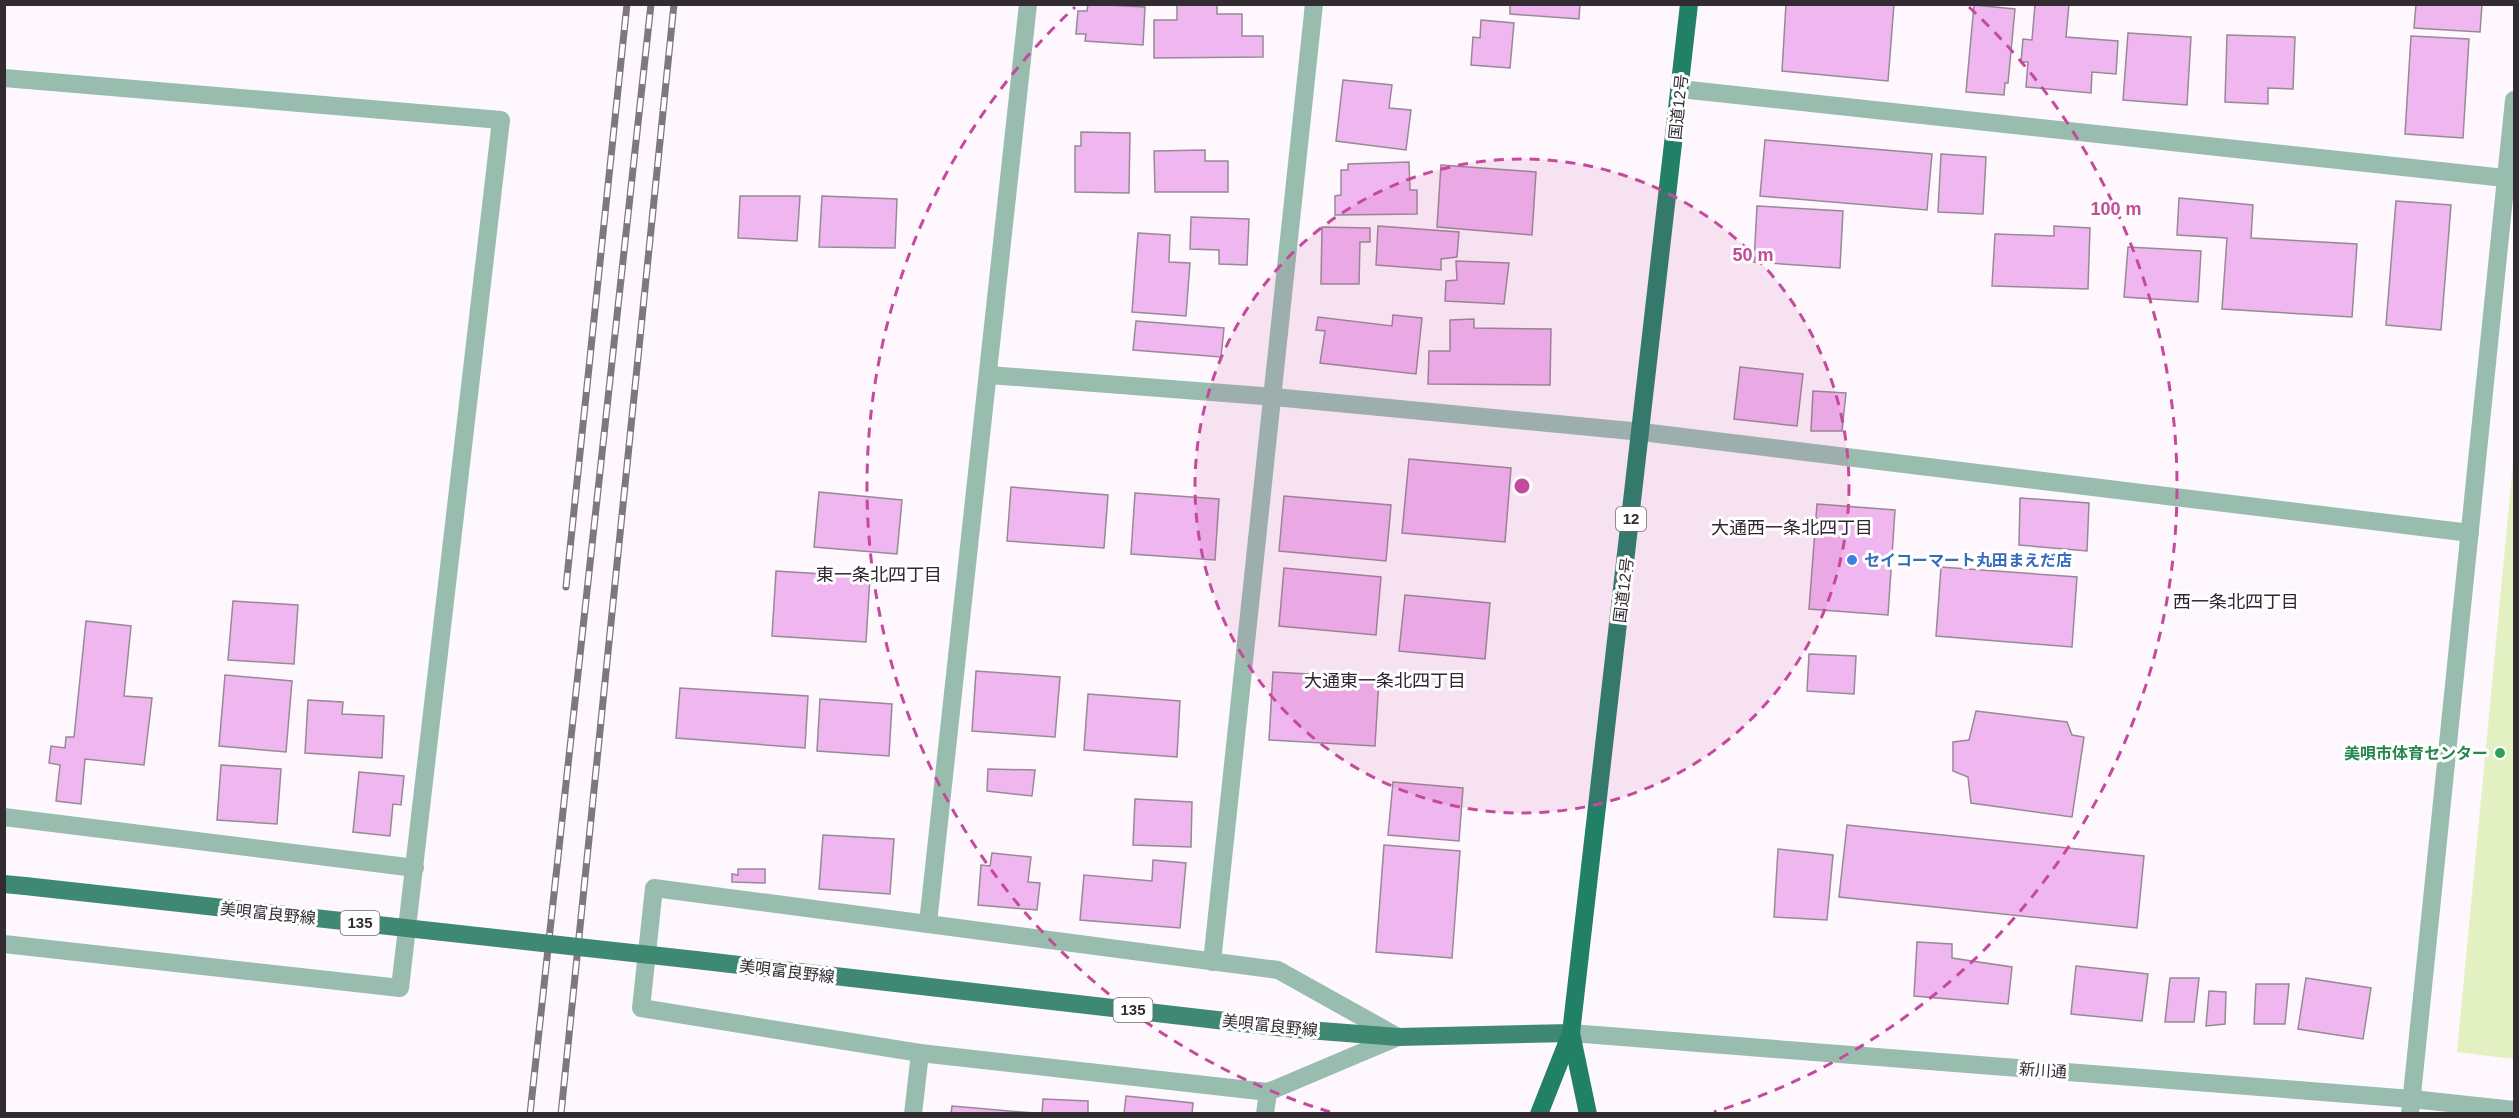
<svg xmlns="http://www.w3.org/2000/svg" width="2519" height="1118" viewBox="0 0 2519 1118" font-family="Arial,'Noto Sans JP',sans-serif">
	<rect width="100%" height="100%" fill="#fef7fd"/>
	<path fill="#e3f0c2" d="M 2514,453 L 2514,1059 L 2457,1052 Z"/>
	<g fill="#efb6ef" stroke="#978996" stroke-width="1.5">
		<path d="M 1088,4 L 1145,7 L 1143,45 L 1085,41 L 1086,34 L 1076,34 L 1078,11 L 1087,11 Z"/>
		<path d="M 1177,4 L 1217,4 L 1217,14 L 1242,14 L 1242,36 L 1263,36 L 1263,57 L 1154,58 L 1154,20 L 1177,20 Z"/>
		<path d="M 1510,4 L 1580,4 L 1579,19 L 1510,14 Z"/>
		<path d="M 1786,4 L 1894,4 L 1888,81 L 1782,71 Z"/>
		<path d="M 2035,4 L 2069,4 L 2066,37 L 2118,41 L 2116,74 L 2092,72 L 2091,93 L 2026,87 L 2028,62 L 2021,62 L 2023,39 L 2032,40 Z"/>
		<path d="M 2416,4 L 2482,4 L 2480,32 L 2414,28 Z"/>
		<path d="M 1974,5 L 2015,9 L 2008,83 L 2005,83 L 2004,95 L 1966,92 Z"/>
		<path d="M 1481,20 L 1514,23 L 1510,68 L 1471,65 L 1473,37 L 1480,38 Z"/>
		<path d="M 2128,33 L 2191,37 L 2187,105 L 2123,100 Z"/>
		<path d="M 2227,35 L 2295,37 L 2293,89 L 2268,88 L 2268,104 L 2225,102 Z"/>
		<path d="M 2411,36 L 2469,39 L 2463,138 L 2405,134 Z"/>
		<path d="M 1343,80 L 1392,85 L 1389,108 L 1411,110 L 1406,150 L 1336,141 Z"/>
		<path d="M 1081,132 L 1130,133 L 1129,193 L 1075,192 L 1075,146 L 1081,146 Z"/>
		<path d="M 1765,140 L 1932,154 L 1927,210 L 1760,196 Z"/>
		<path d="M 1205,150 L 1205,161 L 1228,161 L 1228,192 L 1155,192 L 1154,151 Z"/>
		<path d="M 1941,154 L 1986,157 L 1983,214 L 1938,212 Z"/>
		<path d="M 1409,162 L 1410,190 L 1417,190 L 1417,214 L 1335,215 L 1335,196 L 1341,195 L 1341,170 L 1348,170 L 1348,164 Z"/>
		<path d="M 1441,165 L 1536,172 L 1532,235 L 1437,227 Z"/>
		<path d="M 740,196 L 800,196 L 797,241 L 738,238 Z"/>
		<path d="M 822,196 L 897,199 L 895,248 L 819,247 Z"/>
		<path d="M 2179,198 L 2253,205 L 2251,238 L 2357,244 L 2352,317 L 2222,309 L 2227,238 L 2177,235 Z"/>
		<path d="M 2396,201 L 2451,205 L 2441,330 L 2386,325 Z"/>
		<path d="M 1757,206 L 1843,211 L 1840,268 L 1754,262 Z"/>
		<path d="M 1191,217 L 1249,219 L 1247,265 L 1219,264 L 1219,250 L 1190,249 Z"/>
		<path d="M 1378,226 L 1459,232 L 1457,257 L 1441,259 L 1441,270 L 1376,265 Z"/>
		<path d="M 2054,226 L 2090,228 L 2088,289 L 1992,286 L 1995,234 L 2054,236 Z"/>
		<path d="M 1322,227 L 1370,228 L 1370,242 L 1360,242 L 1359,284 L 1321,284 Z"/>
		<path d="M 1138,233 L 1170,235 L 1169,262 L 1190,263 L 1186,316 L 1132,312 Z"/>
		<path d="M 2128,247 L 2201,251 L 2198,302 L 2124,297 Z"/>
		<path d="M 1456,261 L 1509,263 L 1504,304 L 1445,301 L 1446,281 L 1457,280 Z"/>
		<path d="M 1393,315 L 1422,318 L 1416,374 L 1320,363 L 1325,331 L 1316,330 L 1318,317 L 1392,326 Z"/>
		<path d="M 1474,319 L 1474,328 L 1551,329 L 1550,385 L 1428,384 L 1429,351 L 1450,351 L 1450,320 Z"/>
		<path d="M 1136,321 L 1224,328 L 1221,357 L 1133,350 Z"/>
		<path d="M 1740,367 L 1803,374 L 1797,426 L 1734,419 Z"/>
		<path d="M 1813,391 L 1846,393 L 1842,431 L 1811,431 Z"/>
		<path d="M 1409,459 L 1511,468 L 1505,542 L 1402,533 Z"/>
		<path d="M 1011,487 L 1108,495 L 1104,548 L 1007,541 Z"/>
		<path d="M 819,492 L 902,500 L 897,554 L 814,547 Z"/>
		<path d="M 1135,493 L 1219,499 L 1215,560 L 1131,554 Z"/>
		<path d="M 1284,496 L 1391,505 L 1386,561 L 1279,551 Z"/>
		<path d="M 2020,498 L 2089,503 L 2087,551 L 2019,545 Z"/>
		<path d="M 1817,504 L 1895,510 L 1888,615 L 1809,609 Z"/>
		<path d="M 1941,567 L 2077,577 L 2072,647 L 1936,636 Z"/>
		<path d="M 1284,568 L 1381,577 L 1376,635 L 1279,626 Z"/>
		<path d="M 776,571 L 870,577 L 866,642 L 772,636 Z"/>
		<path d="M 1405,595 L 1490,603 L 1485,659 L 1399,651 Z"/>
		<path d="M 233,601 L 298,605 L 294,664 L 228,660 Z"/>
		<path d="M 86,621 L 131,626 L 124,696 L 152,698 L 144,765 L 85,759 L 81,804 L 56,801 L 60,765 L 49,763 L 51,746 L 65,748 L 66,737 L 74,737 Z"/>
		<path d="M 1809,654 L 1856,656 L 1854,694 L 1807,691 Z"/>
		<path d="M 976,671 L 1060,677 L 1055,737 L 972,731 Z"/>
		<path d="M 1273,672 L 1379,678 L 1375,746 L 1269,740 Z"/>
		<path d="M 225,675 L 292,681 L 286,752 L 219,746 Z"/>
		<path d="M 680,688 L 808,696 L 805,748 L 676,738 Z"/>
		<path d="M 1088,694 L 1180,701 L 1177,757 L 1084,750 Z"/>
		<path d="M 820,699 L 892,704 L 889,756 L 817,751 Z"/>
		<path d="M 308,700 L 343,702 L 342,714 L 384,716 L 382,758 L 305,753 Z"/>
		<path d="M 1976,711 L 2067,722 L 2072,735 L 2084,737 L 2072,817 L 1971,803 L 1968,777 L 1953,771 L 1953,742 L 1969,740 Z"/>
		<path d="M 221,765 L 281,769 L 277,824 L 217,820 Z"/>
		<path d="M 988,769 L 1035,770 L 1032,796 L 987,791 Z"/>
		<path d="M 359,772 L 404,776 L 401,805 L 393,804 L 390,836 L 353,832 Z"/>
		<path d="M 1393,782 L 1463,788 L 1459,841 L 1388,835 Z"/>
		<path d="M 1135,799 L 1192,802 L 1191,847 L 1133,845 Z"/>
		<path d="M 1847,825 L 2144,856 L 2137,928 L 1839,897 Z"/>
		<path d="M 823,835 L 894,839 L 890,894 L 819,889 Z"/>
		<path d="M 1384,845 L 1460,851 L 1452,958 L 1376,952 Z"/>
		<path d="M 1778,849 L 1833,855 L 1827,920 L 1774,917 Z"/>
		<path d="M 992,853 L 1031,857 L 1028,882 L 1040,883 L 1037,910 L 978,905 L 981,865 L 990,866 Z"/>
		<path d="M 1153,860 L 1186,863 L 1180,928 L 1080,920 L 1084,875 L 1152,881 Z"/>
		<path d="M 738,869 L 765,869 L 765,883 L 732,882 L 732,874 L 738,875 Z"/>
		<path d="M 1917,942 L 1952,944 L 1952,958 L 2012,967 L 2008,1004 L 1914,996 Z"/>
		<path d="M 2076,966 L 2148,974 L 2142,1021 L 2071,1014 Z"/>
		<path d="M 2170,978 L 2199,978 L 2194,1022 L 2165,1022 Z"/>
		<path d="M 2306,978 L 2371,988 L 2363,1039 L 2298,1029 Z"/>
		<path d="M 2256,984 L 2289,984 L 2285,1024 L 2254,1024 Z"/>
		<path d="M 2209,991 L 2226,992 L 2225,1024 L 2206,1026 Z"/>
		<path d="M 1126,1096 L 1193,1103 L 1192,1114 L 1124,1114 Z"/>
		<path d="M 1043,1099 L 1088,1101 L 1088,1114 L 1042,1114 Z"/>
		<path d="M 952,1106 L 1034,1113 L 951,1114 Z"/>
	</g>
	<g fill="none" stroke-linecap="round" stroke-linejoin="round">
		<g stroke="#98bdaf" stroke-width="18">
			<path d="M 1642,432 L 2470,533"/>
			<path d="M 1265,1114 L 1268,1092"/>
		</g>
		<g stroke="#98bdaf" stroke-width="18">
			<path d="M 4,78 L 501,120 L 400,988 L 4,944"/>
			<path d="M 1680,89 L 2505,178"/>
			<path d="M 989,375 L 1274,397 L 1642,432"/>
			<path d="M 4,817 L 415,868"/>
			<path d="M 654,888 L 1278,970 L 1398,1037 L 1268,1092 L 920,1053 L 641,1008 Z"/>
			<path d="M 928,923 L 1028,4"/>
			<path d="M 1212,962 L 1314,4"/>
			<path d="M 913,1114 L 920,1053"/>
			<path d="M 2410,1114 L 2514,100"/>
		</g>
		<path stroke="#98bdaf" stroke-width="18" d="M 1571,1033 L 2412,1099 L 2514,1110"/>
		<g stroke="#3f8972" stroke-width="18">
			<path d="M 4,884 L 25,886"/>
			<path d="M 696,960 L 1295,1029 L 1398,1037 L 1571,1033"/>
		</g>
		<g stroke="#228067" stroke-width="18">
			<path d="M 1571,1033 L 1588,1114"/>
			<path d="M 1539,1114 L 1571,1033 L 1689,4"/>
		</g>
		<defs>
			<g id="rail">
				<path d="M 566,587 L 627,4"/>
				<path d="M 530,1114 L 651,4"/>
				<path d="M 561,1114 L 674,4"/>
			</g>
		</defs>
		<use href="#rail" stroke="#7e787e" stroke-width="7"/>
		<use href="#rail" stroke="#fff" stroke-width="4.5" stroke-dasharray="14" stroke-linecap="butt"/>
		<path stroke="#3f8972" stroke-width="18" d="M 25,886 L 696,960"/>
	</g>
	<circle cx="1522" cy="486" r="327" fill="#c54a9b" fill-opacity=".12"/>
	<g fill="none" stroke="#c54a9b" stroke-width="3" stroke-dasharray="10 8">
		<circle cx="1522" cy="486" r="327"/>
		<path d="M1330 1112A655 655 0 0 1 1075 7M1969 7A655 655 0 0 1 1714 1112"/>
	</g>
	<circle fill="#3f7fe0" stroke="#fff" stroke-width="2" cx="1852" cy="560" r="6"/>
	<circle fill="#2e9e5b" stroke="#fff" stroke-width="2" cx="2500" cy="753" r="6"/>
	<g text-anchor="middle" stroke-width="6" stroke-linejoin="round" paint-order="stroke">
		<g fill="#fff" stroke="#706b70" stroke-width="1.5">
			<rect x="1616" y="507" width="30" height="24" rx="4.5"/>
			<rect x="340.5" y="911" width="39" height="24" rx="4.5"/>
			<rect x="1113.5" y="998" width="39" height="24" rx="4.5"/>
		</g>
		<g font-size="15" font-weight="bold" fill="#322c32">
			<text x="1631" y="524">12</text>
			<text x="360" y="928">135</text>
			<text x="1133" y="1015">135</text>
		</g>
		<g font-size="16" fill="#322c32" stroke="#fff">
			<text transform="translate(1678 107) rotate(-84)" y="6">国道12号</text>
			<text transform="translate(1623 590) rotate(-83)" y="6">国道12号</text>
			<text transform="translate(268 913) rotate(6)" y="6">美唄富良野線</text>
			<text transform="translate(787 971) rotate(7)" y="6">美唄富良野線</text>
			<text transform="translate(1270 1025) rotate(6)" y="6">美唄富良野線</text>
			<text transform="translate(2043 1070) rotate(4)" y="6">新川通</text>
		</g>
		<g font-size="16" font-weight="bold" fill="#366cbe" stroke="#fff" text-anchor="start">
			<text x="1864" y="566">セイコーマート丸田まえだ店</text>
		</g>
		<g font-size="16" font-weight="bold" fill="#27864d" stroke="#fff" text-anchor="end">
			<text x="2488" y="759">美唄市体育センター</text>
		</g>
		<g font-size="18" fill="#302530" stroke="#fff">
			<text x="1792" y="534">大通西一条北四丁目</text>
			<text x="879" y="581">東一条北四丁目</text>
			<text x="2236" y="608">西一条北四丁目</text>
			<text x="1385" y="687">大通東一条北四丁目</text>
		</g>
	</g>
	<circle cx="1522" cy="486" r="9" fill="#c54a9b" stroke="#fff" stroke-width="3"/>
	<g font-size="18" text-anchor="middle" font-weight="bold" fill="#c54a9b" stroke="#fff" stroke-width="6" stroke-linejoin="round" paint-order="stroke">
		<text x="2116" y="215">100 m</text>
		<text x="1753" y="261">50 m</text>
	</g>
	<rect width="2519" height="1118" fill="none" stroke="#322c32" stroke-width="12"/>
</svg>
